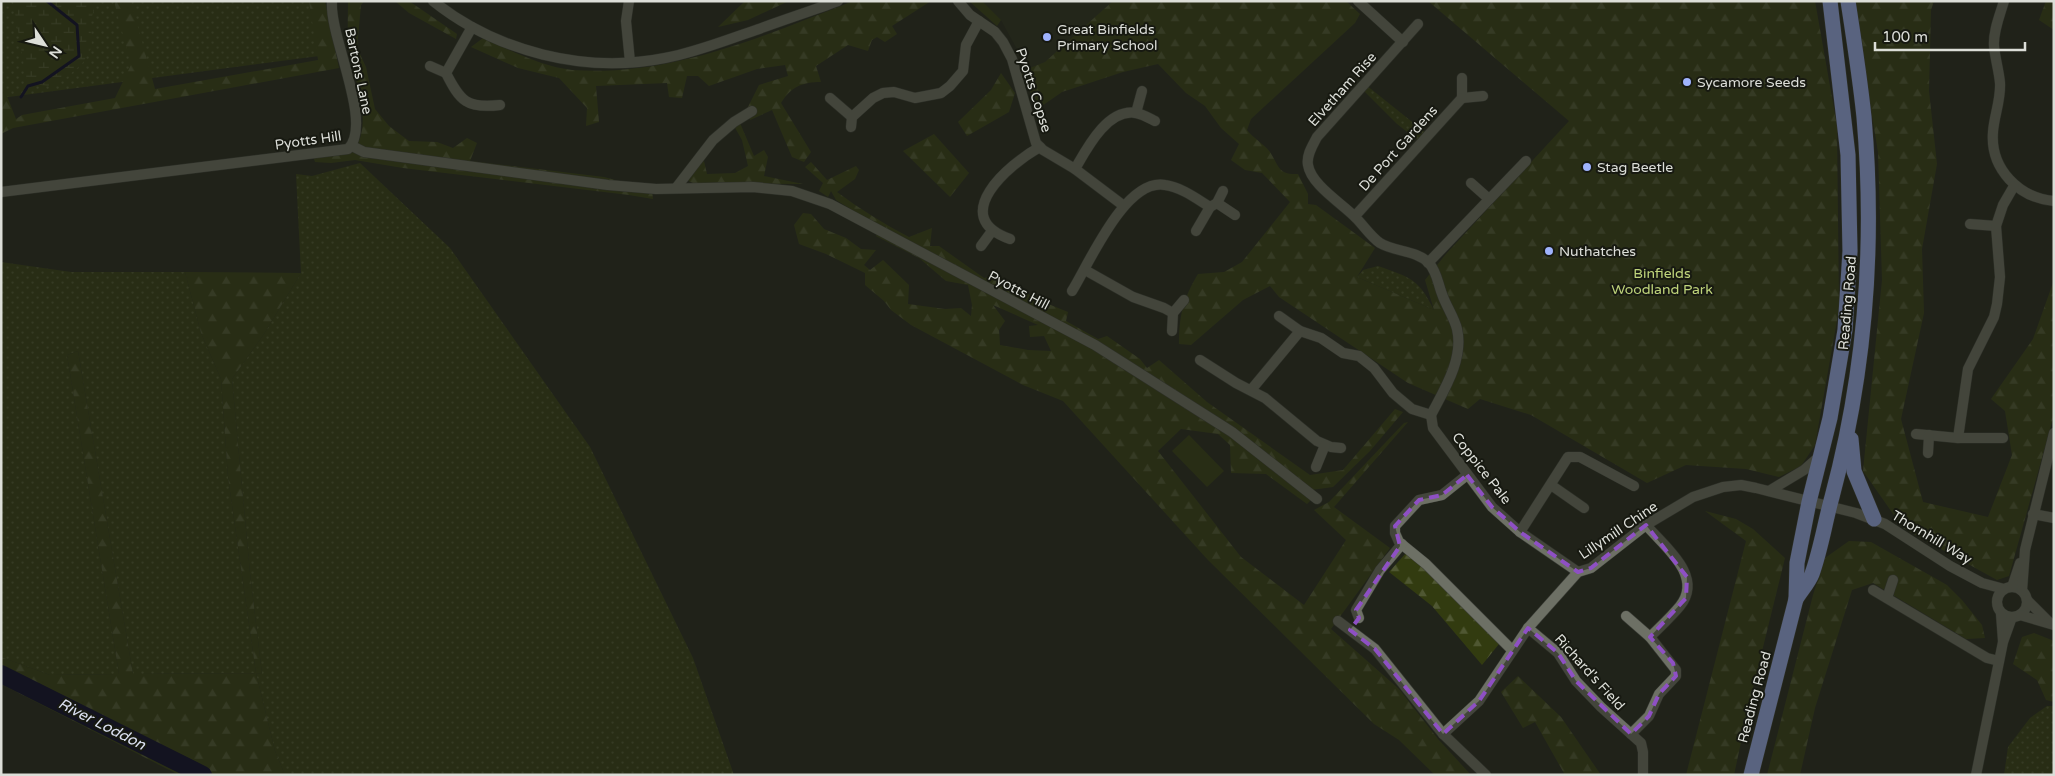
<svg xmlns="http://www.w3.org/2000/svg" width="2055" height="776" viewBox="0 0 2055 776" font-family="'Varela Round',sans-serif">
	<defs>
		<pattern id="grass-dots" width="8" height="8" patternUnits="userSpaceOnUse" patternTransform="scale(1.25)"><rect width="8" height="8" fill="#323b10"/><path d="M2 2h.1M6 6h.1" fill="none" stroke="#4f5732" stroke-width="1.8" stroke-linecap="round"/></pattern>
		<pattern id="forest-firs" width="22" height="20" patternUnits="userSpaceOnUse" patternTransform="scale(1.25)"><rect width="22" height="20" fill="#323b10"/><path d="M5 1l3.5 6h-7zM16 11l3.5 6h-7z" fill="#4f5732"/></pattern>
		<pattern id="wetland-marsh" width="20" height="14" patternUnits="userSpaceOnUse" patternTransform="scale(1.25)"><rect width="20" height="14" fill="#323b10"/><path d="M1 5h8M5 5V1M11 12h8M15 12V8" fill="none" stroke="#4f5732"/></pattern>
	</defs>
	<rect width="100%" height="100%" fill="#20231a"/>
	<path fill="#272b1c" d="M 982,1 L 1119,1 L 1035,82 L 1001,20 Z"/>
	<g fill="url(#grass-dots)">
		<path d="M 1,1 L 309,1 L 319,56 L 1,98 Z"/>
		<path d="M 1366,85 L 1426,133 L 1419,141 L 1397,124 L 1362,89 Z"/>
		<path d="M 360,163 L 450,248 L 590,447 L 693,658 L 734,775 L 285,775 L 275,751 L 256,673 L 133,674 L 78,351 L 67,355 L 119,674 L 50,675 L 1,657 L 1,262 L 71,272 L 185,272 L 201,333 L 221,379 L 228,477 L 256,673 L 262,674 L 250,573 L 232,379 L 264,334 L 301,273 L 296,174 L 312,176 Z"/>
		<path d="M 1378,266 C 1411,278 1418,278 1434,310 L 1357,277 L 1363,270 Z"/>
		<path d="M 2047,706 L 2054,706 L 2054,775 L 2004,775 L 2008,747 L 2030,718 Z"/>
	</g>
	<g fill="url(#forest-firs)" fill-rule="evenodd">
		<path d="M 114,1 L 131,1 L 155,89 L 318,60 L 309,1 L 325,1 L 339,68 L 13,128 L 1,134 L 1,81 L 16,119 L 22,115 L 115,98 L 131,65 Z"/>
		<path d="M 348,1 L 364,1 L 361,5 L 357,48 L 366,67 L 375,109 L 389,126 L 409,141 L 437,142 L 453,148 L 467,138 L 477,143 L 470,161 L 604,177 L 652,190 L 653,199 L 629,195 L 403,168 L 355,160 L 331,163 L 315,162 L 313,156 L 356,147 C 373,118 353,78 349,48 C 347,33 348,17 348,1 Z"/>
		<path d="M 395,1 L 409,1 L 457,34 L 456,39 L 409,13 Z"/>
		<path d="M 745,1 L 789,1 L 748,20 L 718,27 Z"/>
		<path d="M 853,1 L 931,1 L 892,26 L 897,34 L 885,42 L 877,37 L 872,40 L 868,51 L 848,45 L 816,66 L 821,82 C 802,82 791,87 781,103 L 811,152 L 804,162 L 792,157 L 772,110 L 750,120 L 747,109 L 759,85 L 788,76 L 785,65 L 757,69 L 709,86 L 698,76 L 687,76 L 682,98 L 669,97 L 667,83 L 596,86 L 599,122 L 586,126 L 587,108 L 559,78 L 518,68 L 471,47 L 483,38 C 509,50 543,67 572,70 C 670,77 764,36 853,1 Z"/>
		<path d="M 969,1 L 982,1 L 1001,20 L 997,26 Z"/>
		<path d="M 1113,1 L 1346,1 L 1360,14 L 1355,23 L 1251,119 L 1247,130 C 1253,138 1264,144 1270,152 C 1279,166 1278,175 1298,174 L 1308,194 L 1308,204 L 1316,205 L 1375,248 L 1357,277 L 1434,310 L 1425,280 L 1446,254 L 1569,121 L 1428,1 L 1815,1 L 1837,126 L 1839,309 L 1815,445 L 1801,466 L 1779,477 L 1746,469 L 1686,465 L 1647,483 L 1531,415 L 1480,399 L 1468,409 L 1408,383 L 1279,297 L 1270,286 L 1243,300 L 1191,345 L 1179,344 C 1179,316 1183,299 1198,274 L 1224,272 L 1242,262 L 1290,202 L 1262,173 L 1245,170 L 1231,160 L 1239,144 L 1221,128 L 1205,106 L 1186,93 L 1158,64 L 1123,72 L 1062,92 L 1039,108 L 1020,72 L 1045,62 Z"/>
		<path d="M 1853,1 L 1934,1 L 1931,10 L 1929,91 L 1937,164 L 1922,249 L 1924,313 L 1901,419 L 1923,502 L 1988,517 L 2012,455 L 2005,411 L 1991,399 L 2033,339 L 2054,280 L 2054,415 L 2009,576 L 1997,580 L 1903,528 L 1863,471 L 1882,280 L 1878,152 Z"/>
		<path d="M 2046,1 L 2054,1 L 2054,30 L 2039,20 Z"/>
		<path d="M 1001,73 L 1015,93 L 1009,112 L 967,136 L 958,122 L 991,90 Z"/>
		<path d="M 740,123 L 754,156 L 764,150 L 768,157 L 764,176 L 803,184 L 693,183 L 684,179 L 692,167 L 704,161 L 707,174 L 735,173 L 748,166 L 742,140 L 734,126 Z"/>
		<path d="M 934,134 L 969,173 L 950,197 L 903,151 Z"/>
		<path d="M 811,162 L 827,180 L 856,166 L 859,170 L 855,179 L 837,192 C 860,209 884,224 909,237 L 932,228 L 930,246 L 939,246 L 984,278 L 997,275 L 1036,299 L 1068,312 L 1066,321 L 1098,339 L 1107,336 L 1140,359 L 1147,368 L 1159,360 L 1207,402 L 1310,475 L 1343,470 L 1395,409 L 1403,412 L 1370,451 L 1333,487 L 1311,490 L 1311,500 L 1307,504 L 1266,474 L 1231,473 L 1230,445 L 1218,434 L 1181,429 L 1158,451 L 1241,557 L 1304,605 L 1346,540 L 1314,510 L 1329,502 L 1404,423 L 1408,422 L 1334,507 L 1390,548 L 1331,629 L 1399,689 L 1438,739 L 1471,775 L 1435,775 L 1399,740 L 1374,724 L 1208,560 L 1063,401 L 1023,385 L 911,325 L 891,310 L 884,301 L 865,285 L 865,273 L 826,254 L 799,244 L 794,225 L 803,213 L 811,214 L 824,229 L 846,238 L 861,249 L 876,250 L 864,265 L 870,270 L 883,260 L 909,285 L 908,304 L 945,309 L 961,308 L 971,316 L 972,305 L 968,285 L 946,281 L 919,258 L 876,236 L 880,227 L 836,200 L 831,191 L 828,197 L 819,191 L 823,183 L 805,167 ZM 993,305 L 1038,325 L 1029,326 L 1030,337 L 1044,336 L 1051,351 L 1028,350 L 1000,345 L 999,330 L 1005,321 Z"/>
		<path d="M 185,272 L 301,273 L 264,334 L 232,379 L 250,573 L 262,674 L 256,673 L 275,751 L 285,775 L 179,775 L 1,684 L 1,657 L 50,675 L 119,674 L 67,355 L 78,351 L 133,674 L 256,673 L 228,477 L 221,379 L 201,333 Z"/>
		<path d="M 1705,511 L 1736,519 L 1753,529 L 1785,558 L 1750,700 L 1734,775 L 1686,775 L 1746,541 Z"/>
		<path d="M 1849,541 L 1871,542 L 1947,585 L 1962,600 L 1982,625 L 1985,638 L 1966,639 L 1873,583 L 1852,590 L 1815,708 L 1800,775 L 1767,775 L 1813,595 L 1825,558 Z"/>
		<path d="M 1406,553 L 1461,597 L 1499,644 L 1482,665 L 1432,606 L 1389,572 Z"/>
		<path d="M 2034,633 L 2054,641 L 2054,702 L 2046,700 L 2037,680 L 2013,664 L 2022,637 Z"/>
		<path d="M 1518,676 L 1561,717 L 1601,775 L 1565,775 L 1535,722 L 1523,728 L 1501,692 Z"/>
	</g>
	<path fill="url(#wetland-marsh)" d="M 13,1 L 97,1 L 90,22 L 92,47 L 82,64 L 55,87 L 27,83 Z"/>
	<path fill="#323b10" d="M 1189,435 L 1224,471 L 1207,487 L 1172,451 Z"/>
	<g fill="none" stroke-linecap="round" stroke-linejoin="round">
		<path stroke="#030029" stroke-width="3" d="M 21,97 L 28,86 L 42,82 L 79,56 L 77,25 L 47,1"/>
		<path stroke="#030029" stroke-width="18" d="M 1,674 L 203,775"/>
		<defs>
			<g id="minor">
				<path d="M 433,1 C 497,52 585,74 665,58 C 697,52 726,40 756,30 C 783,20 811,11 838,1"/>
				<path d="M 629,1 L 626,21 L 630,62"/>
				<path d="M 958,1 L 970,15 L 995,32 L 1003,42 L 1012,59 L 1036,143 L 1043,150 L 1075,169 L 1124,206"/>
				<path d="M 1358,1 L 1403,42"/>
				<path d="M 2004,1 C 2000,15 1993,31 1994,46 C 1995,58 1999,71 2000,83 C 2001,100 1994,116 1993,132 C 1990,169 2019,198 2054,201"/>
				<path d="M 1418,24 L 1317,137 C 1313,145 1306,155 1308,165 C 1311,185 1343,204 1356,218 C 1364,226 1371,237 1380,243 C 1395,252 1416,250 1429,263 C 1437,272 1438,284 1442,294 C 1446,306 1454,317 1457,329 C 1464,359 1444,390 1431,415"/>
				<path d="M 472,27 L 446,73 C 460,101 467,109 500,105"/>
				<path d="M 430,66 L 446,73"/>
				<path d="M 1462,78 L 1462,98 L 1483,96"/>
				<path d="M 830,98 L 852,117"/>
				<path d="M 1136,113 L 1142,91"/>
				<path d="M 851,127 L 852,117 L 873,98 L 883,93 L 894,92 L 915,98 L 941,93 L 950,86 L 963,71 L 966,45 L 979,21"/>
				<path d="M 352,146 L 364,152 L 608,185 L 656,189 L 753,187 L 792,191 L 830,204 L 1095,345 L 1232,432 L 1317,499"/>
				<path d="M 1075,169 C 1086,150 1107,108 1136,113 C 1142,114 1149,118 1155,121"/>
				<path d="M 1471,183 L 1489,199"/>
				<path d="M 676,188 L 713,140 L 734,122 L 752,111"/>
				<path d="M 1,192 L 348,149 C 374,124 329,37 332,1"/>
				<path d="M 1217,203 L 1235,215"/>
				<path d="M 1355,216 L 1462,98"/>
				<path d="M 1970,224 L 1996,226"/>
				<path d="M 1196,231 L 1210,207 L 1217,203 L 1223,191"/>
				<path d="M 1010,239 C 947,217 1009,164 1040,147"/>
				<path d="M 981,246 L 992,231"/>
				<path d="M 1428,263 L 1526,161"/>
				<path d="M 1085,270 L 1133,297 L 1164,308 L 1173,313"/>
				<path d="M 1072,291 C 1089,264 1125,178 1165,185 C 1181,187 1197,199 1210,207"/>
				<path d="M 1279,316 L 1300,331 L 1321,338 L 1343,353 L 1359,356 L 1374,368 L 1393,393 L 1412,409 L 1431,415"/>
				<path d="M 1172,331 L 1173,313 L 1184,300"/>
				<path d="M 1200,360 L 1236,383 L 1265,398 L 1317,441 L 1331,447 L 1341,448"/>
				<path d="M 1251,390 L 1300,331"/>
				<path d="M 1431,415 L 1433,428 L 1492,507 L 1520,532 L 1578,572"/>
				<path d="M 1916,434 L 1958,438 L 2003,438"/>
				<path d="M 1958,438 L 1968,369 L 1994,317 L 1997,304 L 2000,277 L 1996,226 L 2003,205 L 2014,186"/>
				<path d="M 1928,453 L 1929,435"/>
				<path d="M 1316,467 L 1325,445"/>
				<path d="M 1467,475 L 1442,495 L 1419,500 L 1395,526 L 1395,533 L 1399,542 L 1426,564 L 1512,650"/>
				<path d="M 1551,485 L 1584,508"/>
				<path d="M 1769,491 L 1804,470 L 1821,455"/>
				<path d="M 2033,514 L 2054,518"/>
				<path d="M 1646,525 C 1665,547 1704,576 1680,606 C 1671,617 1660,627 1650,637"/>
				<path d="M 1520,532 L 1568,457 L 1580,457 L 1634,486"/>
				<circle cx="2012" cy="602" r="15"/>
				<path d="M 2012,587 L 2020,563"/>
				<path d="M 1873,590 L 1987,658 L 1999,661"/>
				<path d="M 2022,591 L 2025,550 L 2054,433"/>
				<path d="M 1887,598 L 1893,580"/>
				<path d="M 2027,600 L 2049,622"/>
				<path d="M 2001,614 L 2003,641"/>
				<path d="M 2020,615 L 2054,625"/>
				<path d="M 1626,616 L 1650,637 L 1676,670 L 1676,676 L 1659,694 L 1649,716 L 1631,734"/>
				<path d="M 1359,618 L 1356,610 L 1380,570 L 1402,544"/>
				<path d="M 1338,621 L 1375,649 L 1443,734 L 1486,775"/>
				<path d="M 1528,628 L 1558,653 L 1576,681 L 1601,707 L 1641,743 L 1643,752 L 1643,775"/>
				<path d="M 1443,734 L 1479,701 L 1528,628 L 1578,572 L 1591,568 L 1646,525 L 1693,497 L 1723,487 L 1741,485 L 1756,488 L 1856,513 L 1885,524 L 1950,566 L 1982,583 L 2004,589"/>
				<path d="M 1976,775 L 2003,642 L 2012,617"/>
			</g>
			<g id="highway">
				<path d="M 1851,439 L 1854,471 L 1874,519"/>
				<path d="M 1796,599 C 1801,591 1809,582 1812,574 C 1821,549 1825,522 1832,497 C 1865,374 1875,244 1864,117 C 1860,78 1854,40 1848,1"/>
				<path d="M 1751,775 L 1796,599 L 1797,563 L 1809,502 L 1830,418 L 1845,330 L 1850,251 L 1848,155 L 1830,1"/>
			</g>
		</defs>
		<use href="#minor" stroke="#3c3e38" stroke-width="11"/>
		<use href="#highway" stroke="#3c3e38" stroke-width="16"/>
		<use href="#minor" stroke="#6d7065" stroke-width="10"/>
		<use href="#highway" stroke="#9eb2fa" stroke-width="15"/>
	</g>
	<path d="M0 0H2055V776H0ZM 1467,475 L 1492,507 L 1520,532 L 1578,572 L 1591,568 L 1646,525 L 1687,577 L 1686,598 L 1650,637 L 1673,663 L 1676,676 L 1659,694 L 1649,716 L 1631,734 L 1576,681 L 1558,653 L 1528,628 L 1479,701 L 1443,734 L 1375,649 L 1350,630 L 1359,618 L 1356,610 L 1400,546 L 1395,526 L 1419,500 L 1442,495 Z" fill="#20231a" fill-opacity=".55" fill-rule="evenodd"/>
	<path fill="none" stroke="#8e50c4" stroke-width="4" stroke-dasharray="10 6" stroke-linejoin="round" d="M 1467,475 L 1492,507 L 1520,532 L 1578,572 L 1591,568 L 1646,525 L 1687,577 L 1686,598 L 1650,637 L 1673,663 L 1676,676 L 1659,694 L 1649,716 L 1631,734 L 1576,681 L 1558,653 L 1528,628 L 1479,701 L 1443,734 L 1375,649 L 1350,630 L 1359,618 L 1356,610 L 1400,546 L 1395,526 L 1419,500 L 1442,495 Z"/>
	<g fill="#9fb3fd" stroke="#171911" stroke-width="2">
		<circle cx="1047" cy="37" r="5"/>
		<circle cx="1687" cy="82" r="5"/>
		<circle cx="1587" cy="167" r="5"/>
		<circle cx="1549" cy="251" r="5"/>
	</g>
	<g text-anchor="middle" stroke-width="4" stroke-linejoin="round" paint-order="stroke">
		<g font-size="14" fill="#dcded8" stroke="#171911" text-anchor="start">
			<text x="1057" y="34">Great Binfields<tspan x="1057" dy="16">Primary School</tspan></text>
			<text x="1697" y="87">Sycamore Seeds</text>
			<text x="1597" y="172">Stag Beetle</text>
			<text x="1559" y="256">Nuthatches</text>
		</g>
		<g font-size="14" fill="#dcded8" stroke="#171911">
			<text transform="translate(359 71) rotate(78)" y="5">Bartons Lane</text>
			<text transform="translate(1342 89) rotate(-48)" y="5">Elvetham Rise</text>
			<text transform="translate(1034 90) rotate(72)" y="5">Pyotts Copse</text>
			<text transform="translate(308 140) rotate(-8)" y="5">Pyotts Hill</text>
			<text transform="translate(1398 148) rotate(-48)" y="5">De Port Gardens</text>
			<text transform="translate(1019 290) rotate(28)" y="5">Pyotts Hill</text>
			<text transform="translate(1847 303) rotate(-85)" y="5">Reading Road</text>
			<text transform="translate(1482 468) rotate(52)" y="5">Coppice Pale</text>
			<text transform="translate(1618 530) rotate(-34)" y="5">Lillymill Chine</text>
			<text transform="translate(1932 537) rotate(31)" y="5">Thornhill Way</text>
			<text transform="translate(1590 672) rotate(48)" y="5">Richard's Field</text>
			<text transform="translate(1754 697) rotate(-75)" y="5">Reading Road</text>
		</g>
		<g font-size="14" fill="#bfd47b" stroke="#171911">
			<text x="1662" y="278">Binfields<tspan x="1662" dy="16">Woodland Park</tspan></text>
		</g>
		<g font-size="15" font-style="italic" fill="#dbe0f1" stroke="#171911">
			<text transform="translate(102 724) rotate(27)" y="5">River Loddon</text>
		</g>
	</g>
	<rect width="2055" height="776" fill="none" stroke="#dcded8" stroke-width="5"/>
	<g transform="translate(45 45) rotate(125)" stroke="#171911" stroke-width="4" paint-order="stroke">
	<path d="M0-4L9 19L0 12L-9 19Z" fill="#dcded8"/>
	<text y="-8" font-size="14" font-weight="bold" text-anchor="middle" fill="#dcded8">N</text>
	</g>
	<path d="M1875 42v8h150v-8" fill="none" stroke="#dcded8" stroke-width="2.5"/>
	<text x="1882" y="42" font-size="15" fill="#dcded8" stroke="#171911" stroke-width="4" paint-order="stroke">100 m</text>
</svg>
